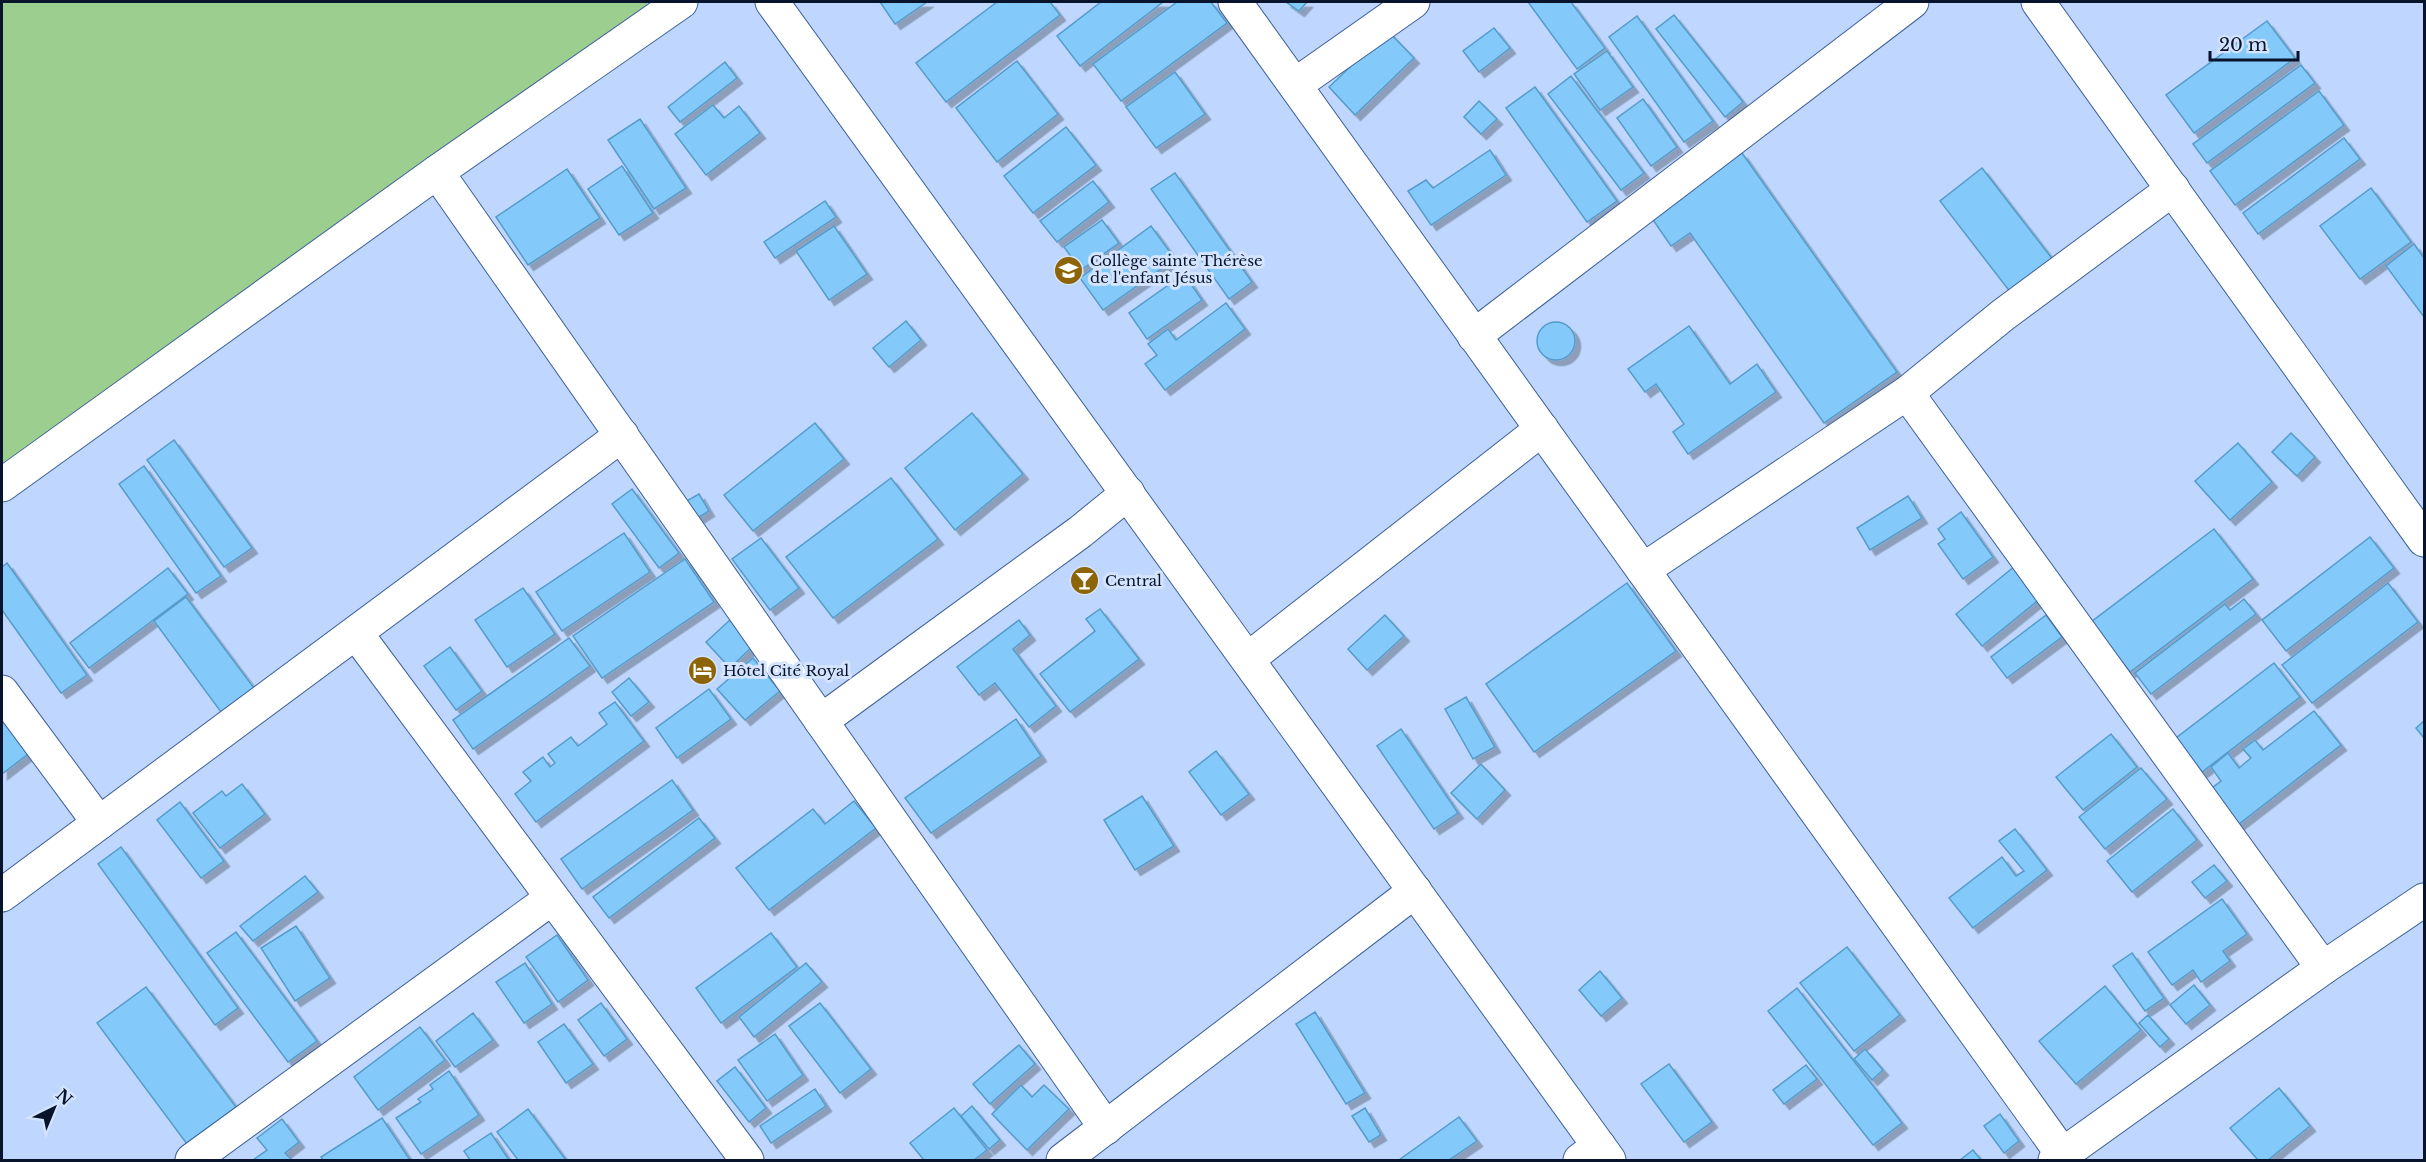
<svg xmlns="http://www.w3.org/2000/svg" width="2426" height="1162" viewBox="0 0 2426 1162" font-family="'Libre Baskerville',serif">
	<defs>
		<filter id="shadow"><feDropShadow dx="5.5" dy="5.5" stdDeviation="0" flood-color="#0004"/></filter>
	</defs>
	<rect width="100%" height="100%" fill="#bfd7fe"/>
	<path fill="#9bce8f" d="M 2,2 L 646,2 L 650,7 L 2,471 Z"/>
	<g fill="#83cafb" stroke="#559bca" stroke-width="1.5" filter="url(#shadow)">
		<path d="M 880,2 L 927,2 L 895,24 Z"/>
		<path d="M 997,2 L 1050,2 L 1060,15 L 946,102 L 916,63 Z"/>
		<path d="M 1101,2 L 1163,2 L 1080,66 L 1057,36 Z"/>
		<path d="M 1177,2 L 1211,2 L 1227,23 L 1121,101 L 1093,64 Z"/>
		<path d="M 1286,2 L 1307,2 L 1299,11 Z"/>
		<path d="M 1528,2 L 1571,2 L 1605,48 L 1577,69 Z"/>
		<path d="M 1674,15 L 1743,102 L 1725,117 L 1656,29 Z"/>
		<path d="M 1637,16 L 1713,121 L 1684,142 L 1609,37 Z"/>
		<path d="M 2267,21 L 2295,58 L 2194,133 L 2166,95 Z"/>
		<path d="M 1494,28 L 1510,48 L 1479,72 L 1463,51 Z"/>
		<path d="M 1388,31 L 1414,58 L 1355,115 L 1329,87 Z"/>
		<path d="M 1607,51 L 1633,87 L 1600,110 L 1574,74 Z"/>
		<path d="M 1017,61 L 1058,114 L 997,162 L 956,108 Z"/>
		<path d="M 725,62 L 737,78 L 680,122 L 668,107 Z"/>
		<path d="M 2301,65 L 2315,83 L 2207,163 L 2193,144 Z"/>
		<path d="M 1175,72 L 1205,114 L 1156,148 L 1126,107 Z"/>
		<path d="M 1571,76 L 1644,173 L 1621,190 L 1548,94 Z"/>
		<path d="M 1535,87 L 1617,201 L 1587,222 L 1506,108 Z"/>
		<path d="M 2319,91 L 2344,125 L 2235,205 L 2210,171 Z"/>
		<path d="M 1643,99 L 1677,147 L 1651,166 L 1617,118 Z"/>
		<path d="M 1479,101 L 1497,119 L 1481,134 L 1464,117 Z"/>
		<path d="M 713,105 L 724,118 L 739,106 L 760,133 L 706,175 L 675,134 Z"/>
		<path d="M 640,119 L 686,188 L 654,209 L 608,140 Z"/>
		<path d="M 1066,127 L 1096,165 L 1033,213 L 1004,176 Z"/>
		<path d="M 2344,138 L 2360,159 L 2258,234 L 2243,213 Z"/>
		<path d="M 1490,150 L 1506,175 L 1431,225 L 1408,191 L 1426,180 L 1433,188 Z"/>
		<path d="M 1742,153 L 1897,372 L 1824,423 L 1690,233 L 1671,246 L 1651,217 Z"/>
		<path d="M 622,166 L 653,213 L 619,235 L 588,189 Z"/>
		<path d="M 1982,168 L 2054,261 L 2011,293 L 1940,201 Z"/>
		<path d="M 567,169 L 600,218 L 528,265 L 496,217 Z"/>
		<path d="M 1175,173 L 1252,282 L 1229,299 L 1151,189 Z"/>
		<path d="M 1093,181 L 1109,202 L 1057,242 L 1040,221 Z"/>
		<path d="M 2371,188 L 2411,242 L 2360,279 L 2320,226 Z"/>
		<path d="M 825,201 L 836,217 L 775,258 L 764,242 Z"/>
		<path d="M 1102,220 L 1119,243 L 1081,270 L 1064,247 Z"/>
		<path d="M 834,226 L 867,274 L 829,300 L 796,251 Z"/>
		<path d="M 1151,226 L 1175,259 L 1103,310 L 1080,278 Z"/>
		<path d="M 2414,244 L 2424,258 L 2424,317 L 2386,266 Z"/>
		<path d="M 1184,274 L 1202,300 L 1147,339 L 1129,313 Z"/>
		<path d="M 1226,303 L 1245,329 L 1165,390 L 1145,364 L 1157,355 L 1148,344 L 1168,329 L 1176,340 Z"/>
		<path d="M 906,321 L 921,340 L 889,367 L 873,348 Z"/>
		<circle cx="1556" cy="341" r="19"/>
		<path d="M 1689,326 L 1730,384 L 1757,364 L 1776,392 L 1688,454 L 1673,432 L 1684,424 L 1656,384 L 1645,392 L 1628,369 Z"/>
		<path d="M 972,413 L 1023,474 L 955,530 L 905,468 Z"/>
		<path d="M 815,423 L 844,459 L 753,531 L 724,495 Z"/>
		<path d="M 2291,433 L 2315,457 L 2297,476 L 2272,452 Z"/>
		<path d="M 174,440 L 252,548 L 224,567 L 147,460 Z"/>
		<path d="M 2238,443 L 2272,482 L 2230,520 L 2195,481 Z"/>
		<path d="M 144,466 L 221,576 L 196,593 L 119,484 Z"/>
		<path d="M 891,478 L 938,539 L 833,618 L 786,557 Z"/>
		<path d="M 632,489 L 679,553 L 659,568 L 612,504 Z"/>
		<path d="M 699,494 L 709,511 L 693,521 L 683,503 Z"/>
		<path d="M 1908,496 L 1922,518 L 1870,550 L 1857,528 Z"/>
		<path d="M 1961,512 L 1993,557 L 1963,579 L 1938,544 L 1945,539 L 1938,529 Z"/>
		<path d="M 2214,529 L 2253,579 L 2130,672 L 2091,622 Z"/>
		<path d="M 624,533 L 650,572 L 562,631 L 536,592 Z"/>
		<path d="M 2370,537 L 2394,568 L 2286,651 L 2262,620 Z"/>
		<path d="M 761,538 L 799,588 L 770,610 L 732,559 Z"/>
		<path d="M 685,559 L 714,602 L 602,678 L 573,636 Z"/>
		<path d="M 7,563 L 87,675 L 61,693 L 2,610 L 2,567 Z"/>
		<path d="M 2015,566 L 2041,598 L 1982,646 L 1956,614 Z"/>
		<path d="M 168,568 L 188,594 L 89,668 L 70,643 Z"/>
		<path d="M 1627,583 L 1676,651 L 1534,752 L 1486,684 Z"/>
		<path d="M 2388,583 L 2418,622 L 2312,703 L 2282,665 Z"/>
		<path d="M 523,588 L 555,634 L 507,667 L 475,620 Z"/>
		<path d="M 186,597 L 254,688 L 221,712 L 154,621 Z"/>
		<path d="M 2244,599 L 2256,614 L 2151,694 L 2135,673 L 2225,604 L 2230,610 Z"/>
		<path d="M 1100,609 L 1139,659 L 1070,712 L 1040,674 L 1095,631 L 1086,619 Z"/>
		<path d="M 1385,615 L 1404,636 L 1367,670 L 1348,649 Z"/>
		<path d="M 2046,615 L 2062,637 L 2007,678 L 1991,657 Z"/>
		<path d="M 730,620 L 754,645 L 730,668 L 706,642 Z"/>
		<path d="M 1019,620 L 1030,635 L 1013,649 L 1056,706 L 1029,727 L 995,683 L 979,695 L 957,667 Z"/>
		<path d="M 569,638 L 590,666 L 473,749 L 453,720 Z"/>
		<path d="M 450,647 L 482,691 L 456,710 L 424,666 Z"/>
		<path d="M 753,658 L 780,691 L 745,720 L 717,689 Z"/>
		<path d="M 2274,663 L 2300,697 L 2202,772 L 2176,738 Z"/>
		<path d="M 629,678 L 649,702 L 631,716 L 612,692 Z"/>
		<path d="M 709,689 L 731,719 L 677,758 L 656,728 Z"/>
		<path d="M 1466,697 L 1495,747 L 1473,759 L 1445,709 Z"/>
		<path d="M 615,702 L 644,741 L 536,822 L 515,794 L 531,781 L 523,772 L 543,757 L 550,767 L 555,763 L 548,754 L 571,737 L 578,746 L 607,724 L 599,713 Z"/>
		<path d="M 2,711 L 32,751 L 2,774 Z"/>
		<path d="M 2314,711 L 2341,745 L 2239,824 L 2212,788 L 2221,781 L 2211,767 L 2228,753 L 2239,768 L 2251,758 L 2243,749 L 2255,740 L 2263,750 Z"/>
		<path d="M 1016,719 L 1041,756 L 931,833 L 905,798 Z"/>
		<path d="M 2424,721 L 2424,738 L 2416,728 Z"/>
		<path d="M 1401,729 L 1458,813 L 1434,829 L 1377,746 Z"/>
		<path d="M 2111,734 L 2137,767 L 2083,810 L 2056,777 Z"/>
		<path d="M 1216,751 L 1249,794 L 1221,815 L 1189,772 Z"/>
		<path d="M 1481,764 L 1505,790 L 1477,819 L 1451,793 Z"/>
		<path d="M 2141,768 L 2167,799 L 2105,849 L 2079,817 Z"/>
		<path d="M 672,780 L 693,810 L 582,889 L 561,859 Z"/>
		<path d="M 242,784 L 265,814 L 220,848 L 193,813 L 222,791 L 226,796 Z"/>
		<path d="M 1142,796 L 1174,846 L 1135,870 L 1104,820 Z"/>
		<path d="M 854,801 L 876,828 L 769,910 L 736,868 L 813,809 L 825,824 Z"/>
		<path d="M 180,802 L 224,861 L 201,878 L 157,820 Z"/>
		<path d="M 2173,809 L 2197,840 L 2132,892 L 2107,861 Z"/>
		<path d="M 699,818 L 715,838 L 609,918 L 593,897 Z"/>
		<path d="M 2015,829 L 2047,870 L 1973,928 L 1949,898 L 2002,857 L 2016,876 L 2024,871 L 1999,841 Z"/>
		<path d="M 121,847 L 238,1008 L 215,1025 L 98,864 Z"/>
		<path d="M 2214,865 L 2227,881 L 2205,898 L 2192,882 Z"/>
		<path d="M 305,876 L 318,892 L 253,941 L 240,926 Z"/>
		<path d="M 2222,899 L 2247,934 L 2223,951 L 2230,961 L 2201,982 L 2193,970 L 2172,985 L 2148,952 Z"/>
		<path d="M 296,926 L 330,978 L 295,1001 L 261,948 Z"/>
		<path d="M 236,932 L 317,1041 L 288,1062 L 207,953 Z"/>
		<path d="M 771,933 L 797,967 L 721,1023 L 696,988 Z"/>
		<path d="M 557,935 L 588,980 L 558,1002 L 526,957 Z"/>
		<path d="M 1847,947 L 1900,1015 L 1854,1051 L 1800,983 Z"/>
		<path d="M 2132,953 L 2164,998 L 2145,1011 L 2113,966 Z"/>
		<path d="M 525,963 L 552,1004 L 524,1023 L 496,982 Z"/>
		<path d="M 806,963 L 822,982 L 754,1037 L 739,1017 Z"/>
		<path d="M 1600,971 L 1622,998 L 1601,1016 L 1579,990 Z"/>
		<path d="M 2194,985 L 2210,1005 L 2186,1024 L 2170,1005 Z"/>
		<path d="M 2105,986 L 2141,1030 L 2076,1084 L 2039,1041 Z"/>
		<path d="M 146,987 L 236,1107 L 187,1144 L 97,1023 Z"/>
		<path d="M 1797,988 L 1902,1123 L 1873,1145 L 1768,1011 Z"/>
		<path d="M 601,1003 L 627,1039 L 604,1056 L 578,1020 Z"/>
		<path d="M 820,1003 L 871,1069 L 840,1093 L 789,1026 Z"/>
		<path d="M 1315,1012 L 1365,1093 L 1346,1104 L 1296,1024 Z"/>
		<path d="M 473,1013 L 493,1040 L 455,1067 L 436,1041 Z"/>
		<path d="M 2148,1015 L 2169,1039 L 2160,1047 L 2139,1023 Z"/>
		<path d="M 564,1024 L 593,1064 L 566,1083 L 538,1042 Z"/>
		<path d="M 420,1027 L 445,1060 L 378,1110 L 354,1077 Z"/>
		<path d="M 775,1034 L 803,1075 L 767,1101 L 738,1060 Z"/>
		<path d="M 1019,1045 L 1035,1064 L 990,1104 L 973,1084 Z"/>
		<path d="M 1865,1049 L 1883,1070 L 1872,1080 L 1854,1059 Z"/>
		<path d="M 1669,1064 L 1712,1122 L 1684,1142 L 1641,1084 Z"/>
		<path d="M 1806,1065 L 1817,1079 L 1784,1104 L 1773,1090 Z"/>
		<path d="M 735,1067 L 766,1108 L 749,1122 L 717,1081 Z"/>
		<path d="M 449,1071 L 479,1115 L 421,1154 L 396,1118 L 421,1102 L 418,1099 L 433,1089 L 430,1085 Z"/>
		<path d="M 1021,1085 L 1032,1097 L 1044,1085 L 1069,1109 L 1027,1150 L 992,1114 Z"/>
		<path d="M 2279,1088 L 2310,1126 L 2268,1160 L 2258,1160 L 2230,1128 Z"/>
		<path d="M 815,1089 L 826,1106 L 771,1143 L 760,1126 Z"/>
		<path d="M 972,1106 L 1000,1140 L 989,1149 L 961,1116 Z"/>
		<path d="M 954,1108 L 987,1150 L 974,1160 L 924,1160 L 910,1143 Z"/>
		<path d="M 1365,1108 L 1381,1135 L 1369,1142 L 1352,1116 Z"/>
		<path d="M 528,1109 L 566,1160 L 518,1160 L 497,1132 Z"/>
		<path d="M 2000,1114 L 2019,1141 L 2004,1153 L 1984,1126 Z"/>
		<path d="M 1459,1117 L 1477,1141 L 1449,1160 L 1399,1160 Z"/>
		<path d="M 382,1118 L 410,1160 L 323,1160 L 321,1157 Z"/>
		<path d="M 282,1119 L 299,1142 L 285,1153 L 292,1160 L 253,1160 L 267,1150 L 257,1138 Z"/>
		<path d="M 491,1133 L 509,1160 L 470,1160 L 464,1151 Z"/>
		<path d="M 1973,1150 L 1981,1160 L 1960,1160 Z"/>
	</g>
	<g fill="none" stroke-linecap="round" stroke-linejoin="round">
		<defs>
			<g id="minor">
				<path d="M 1235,2 L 2063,1155"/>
				<path d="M 2038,2 L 2424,540"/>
				<path d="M 1295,85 L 1413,2"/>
				<path d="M 437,172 L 1106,1128"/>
				<path d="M 1474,336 L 1912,2"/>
				<path d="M 1907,393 L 2323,968"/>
				<path d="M 2,485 L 437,172 L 681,2"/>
				<path d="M 1643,570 L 1907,393 L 2003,315 L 2173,189"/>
				<path d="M 356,633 L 747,1160"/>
				<path d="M 1248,659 L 1542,429"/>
				<path d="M 2,692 L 99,823"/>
				<path d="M 821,721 L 1080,532 L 1128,493"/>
				<path d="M 2,895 L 622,435"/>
				<path d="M 192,1160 L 552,898"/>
				<path d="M 1063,1160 L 1415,891"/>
				<path d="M 1580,1160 L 1599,1146"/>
				<path d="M 2055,1160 L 2323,968 L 2424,900"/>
			</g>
			<path id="tertiary" d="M 772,2 L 1609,1160"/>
		</defs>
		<use href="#minor" stroke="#3e6199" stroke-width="35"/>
		<use href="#tertiary" stroke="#3e6199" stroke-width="35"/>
		<use href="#minor" stroke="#fff" stroke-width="33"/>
		<use href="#tertiary" stroke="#fff" stroke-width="33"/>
	</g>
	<defs>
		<symbol id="school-disc" viewBox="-11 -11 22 22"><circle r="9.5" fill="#8d6407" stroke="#d4e4fe"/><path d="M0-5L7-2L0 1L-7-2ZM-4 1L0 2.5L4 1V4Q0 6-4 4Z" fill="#fff"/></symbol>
		<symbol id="bar-disc" viewBox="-11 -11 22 22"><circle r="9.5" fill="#8d6407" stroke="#d4e4fe"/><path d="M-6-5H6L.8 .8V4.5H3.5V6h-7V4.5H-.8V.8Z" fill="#fff"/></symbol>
		<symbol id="hotel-disc" viewBox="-11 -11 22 22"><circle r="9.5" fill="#8d6407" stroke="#d4e4fe"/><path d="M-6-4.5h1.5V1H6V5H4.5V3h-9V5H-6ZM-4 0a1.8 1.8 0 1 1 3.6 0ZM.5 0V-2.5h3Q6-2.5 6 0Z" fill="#fff"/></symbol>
	</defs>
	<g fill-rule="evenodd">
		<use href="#school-disc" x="1052" y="254" width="33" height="33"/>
		<use href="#bar-disc" x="1068" y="564" width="33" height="33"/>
		<use href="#hotel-disc" x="686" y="654" width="33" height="33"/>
	</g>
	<g text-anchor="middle" stroke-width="6" stroke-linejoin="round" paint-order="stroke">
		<g font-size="15" fill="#07142b" stroke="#d4e4fe" text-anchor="start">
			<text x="1090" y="266">Collège sainte Thérèse<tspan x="1090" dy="17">de l'enfant Jésus</tspan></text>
			<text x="1105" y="586">Central</text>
			<text x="723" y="676">Hôtel Cité Royal</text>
		</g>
	</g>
	<rect width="2426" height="1162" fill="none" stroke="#07142b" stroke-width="6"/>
	<g transform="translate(54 1108) rotate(43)" stroke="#d4e4fe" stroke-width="4.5" paint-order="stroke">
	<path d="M0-4.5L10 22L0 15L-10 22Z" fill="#07142b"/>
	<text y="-9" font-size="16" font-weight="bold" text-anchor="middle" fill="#07142b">N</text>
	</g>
	<path d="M2210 51v9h88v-9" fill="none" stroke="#07142b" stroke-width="3"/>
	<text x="2219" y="51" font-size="18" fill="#07142b" stroke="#d4e4fe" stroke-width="4.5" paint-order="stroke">20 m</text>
</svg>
